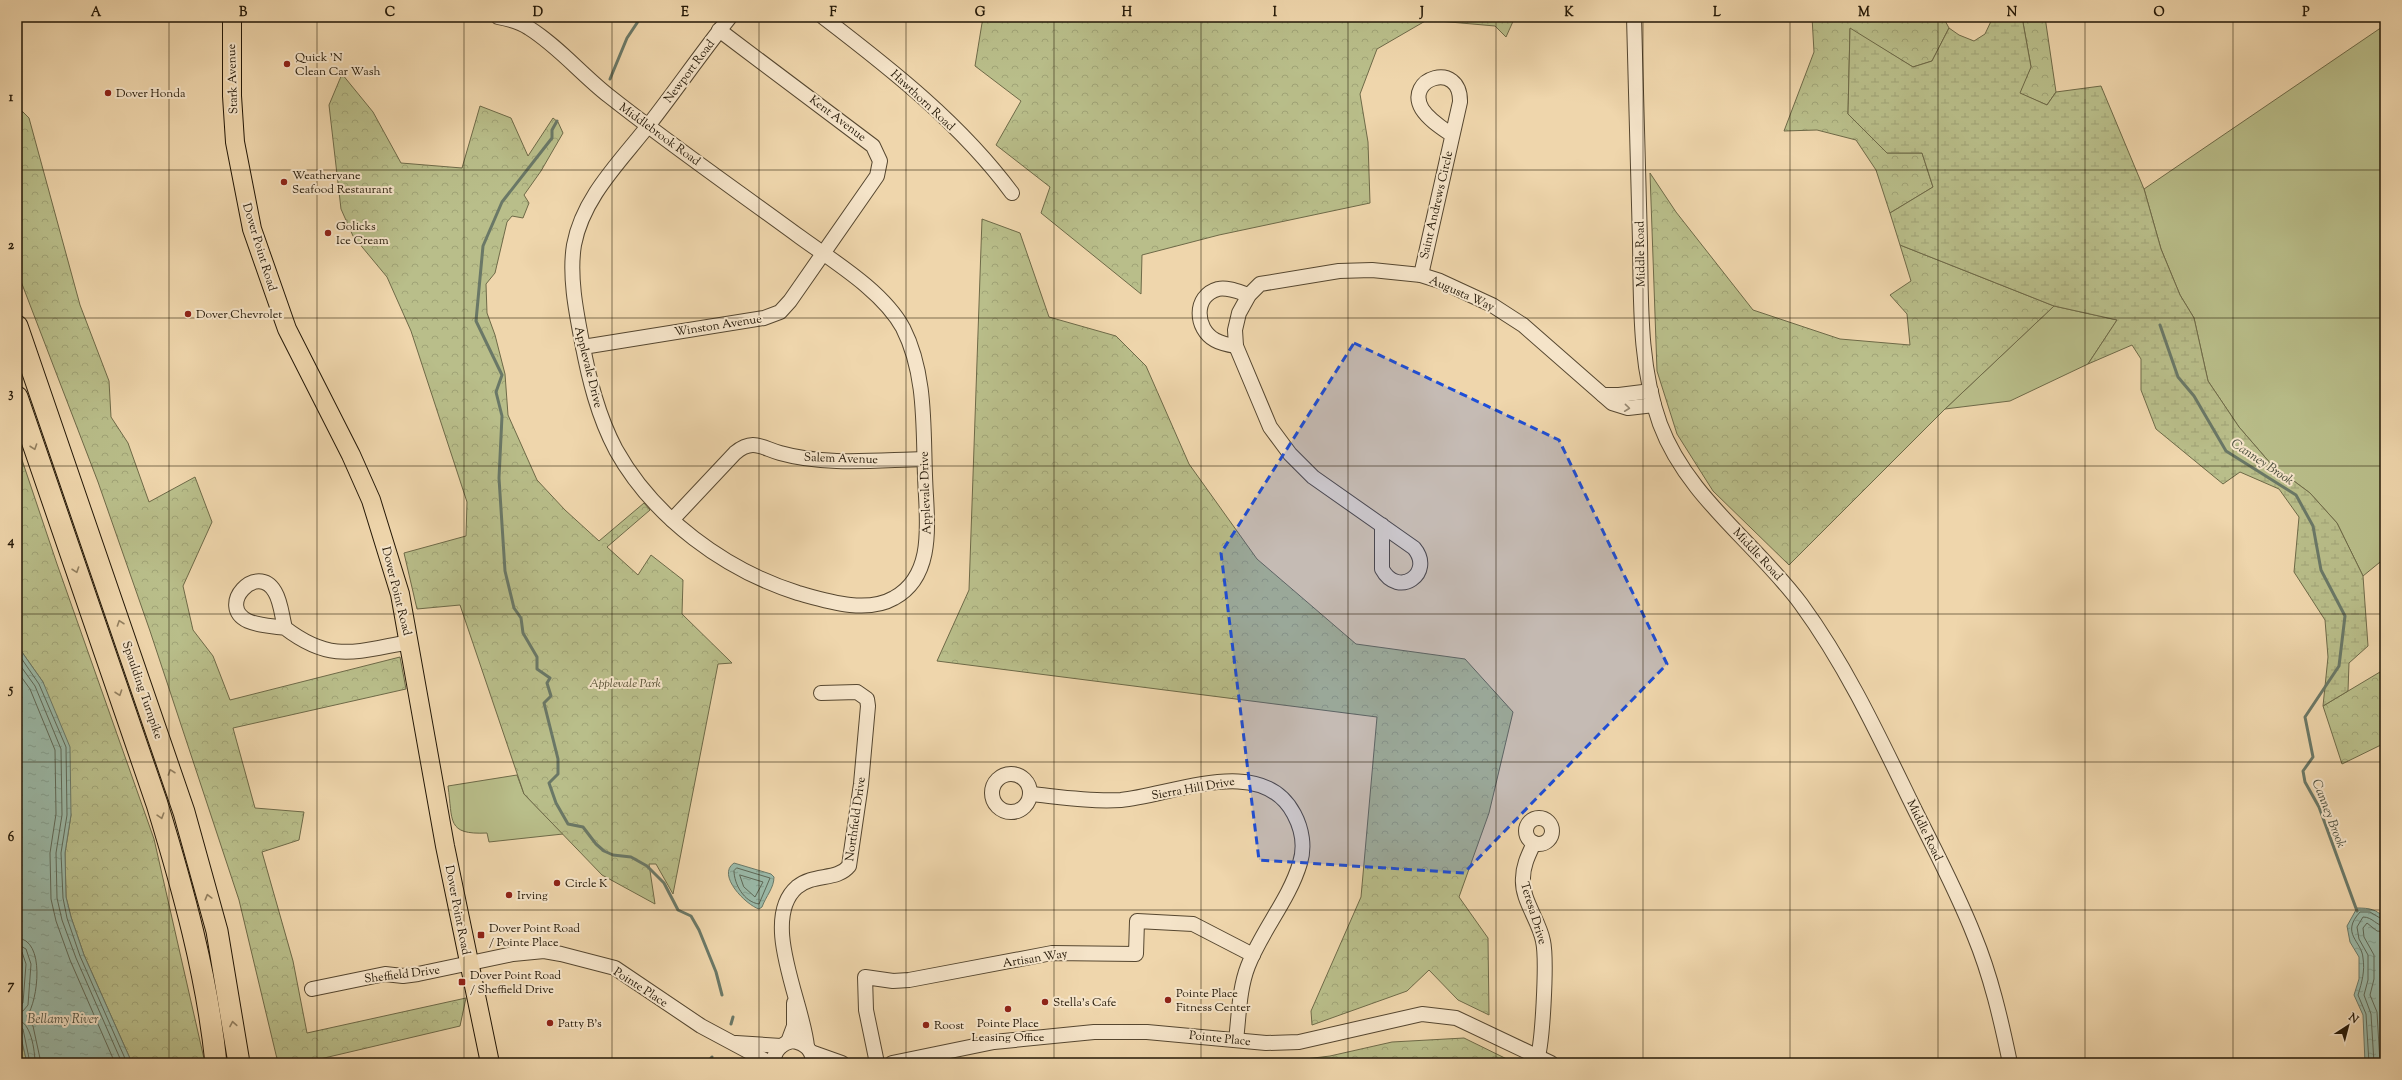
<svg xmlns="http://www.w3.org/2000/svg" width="2402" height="1080" viewBox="0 0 2402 1080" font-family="'Sorts Mill Goudy',serif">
	<defs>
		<pattern id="forest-crowns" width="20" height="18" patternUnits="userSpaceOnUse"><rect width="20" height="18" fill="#b9be8a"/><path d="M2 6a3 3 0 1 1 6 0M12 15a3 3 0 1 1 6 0" fill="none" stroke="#9fa376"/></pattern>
		<pattern id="wetland-marsh" width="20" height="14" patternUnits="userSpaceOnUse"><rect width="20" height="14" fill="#b9be8a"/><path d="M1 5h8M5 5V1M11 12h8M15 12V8" fill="none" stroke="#9fa376"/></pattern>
		<pattern id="water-ripples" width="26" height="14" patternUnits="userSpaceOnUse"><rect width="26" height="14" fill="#9ab9a8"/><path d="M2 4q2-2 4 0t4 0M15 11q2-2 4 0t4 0" fill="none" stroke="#849e8f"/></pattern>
	</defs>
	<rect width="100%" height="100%" fill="#efd6ac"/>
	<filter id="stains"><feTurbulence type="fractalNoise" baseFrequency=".005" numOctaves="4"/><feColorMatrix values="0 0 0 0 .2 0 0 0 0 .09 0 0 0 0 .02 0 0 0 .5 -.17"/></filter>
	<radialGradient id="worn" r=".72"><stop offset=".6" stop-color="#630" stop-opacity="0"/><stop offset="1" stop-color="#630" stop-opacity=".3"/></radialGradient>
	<g fill="#b9be8a" stroke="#6e6a48">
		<path d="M 2385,25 L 2385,558 L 2363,576 L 2337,523 L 2310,493 L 2271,464 L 2239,427 L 2208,381 L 2194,318 L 2180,295 L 2161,249 L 2144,189 Z"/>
		<path d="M 2054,306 L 2117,320 L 2088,364 L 2010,401 L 1945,409 Z"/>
		<path d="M 517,775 L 524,794 L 563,834 L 489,842 L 487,833 C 446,835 453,821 448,786 Z"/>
	</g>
	<g fill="url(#forest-crowns)" stroke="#6e6a48">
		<path d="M 983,17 L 1063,17 L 1064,21 L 1084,17 L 1515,17 L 1506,37 L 1495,26 L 1427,20 L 1377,49 L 1360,94 L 1368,142 L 1370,203 L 1219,235 L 1142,255 L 1141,294 L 1041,213 L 1050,187 L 996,145 L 1021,101 L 975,66 Z"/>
		<path d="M 1812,17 L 1943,17 L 1949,28 L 1932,61 L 1913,67 L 1850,29 L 1848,114 L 1887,153 L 1922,153 L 1933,187 L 1890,213 L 1876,170 L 1856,140 L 1817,130 L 1784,131 L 1814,52 Z"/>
		<path d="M 2022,17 L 2045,17 L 2056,92 L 2047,105 L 2019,93 L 2031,67 Z"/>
		<path d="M 342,74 L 373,112 L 401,163 L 462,168 L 480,106 L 511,118 L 528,156 L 553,118 L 558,122 L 563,133 L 541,171 L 524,195 L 529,203 L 523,218 L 512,216 L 507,222 L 495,273 L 486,284 L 487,313 L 495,335 L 505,374 L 508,415 L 537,480 L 565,510 L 599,541 L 644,503 L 650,510 L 607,547 L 638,575 L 651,555 L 683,580 L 682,614 L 732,663 L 718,664 L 673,894 L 656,864 L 649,864 L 655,904 L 602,875 L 524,794 L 460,605 L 417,609 L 404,553 L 466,536 L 467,502 L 411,331 L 387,277 L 353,236 L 341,209 L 329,105 Z"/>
		<path d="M 17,106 L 29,118 L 80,305 L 109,381 L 111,417 L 128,443 L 149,502 L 195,477 L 212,522 L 183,586 L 193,630 L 213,656 L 230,700 L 400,657 L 406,689 L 233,728 L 255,808 L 304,812 L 299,840 L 262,852 L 293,961 L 307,1033 L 466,998 L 460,1026 L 320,1059 L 320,1063 L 278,1063 L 239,900 L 150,631 L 98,482 L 17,271 Z"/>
		<path d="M 1650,173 L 1676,212 L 1753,310 L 1840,339 L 1910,345 L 1907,314 L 1890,295 L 1911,281 L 1900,245 L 2054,306 L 1945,409 L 1789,565 L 1713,491 L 1677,434 L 1657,371 Z"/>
		<path d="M 982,219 L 1020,233 L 1049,317 L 1116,336 L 1146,366 L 1189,464 L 1257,559 L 1356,644 L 1465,659 L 1513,712 L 1489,813 L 1459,897 L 1488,938 L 1489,1015 L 1458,1000 L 1429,970 L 1407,991 L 1312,1025 L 1311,1011 L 1361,897 L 1377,717 L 937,661 L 969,590 Z"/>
		<path d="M 17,445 L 57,564 L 154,839 L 205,1063 L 132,1063 L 84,955 L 71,917 L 66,897 L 65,853 L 71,815 L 43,682 L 17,645 Z"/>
		<path d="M 2385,669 L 2385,743 L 2342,764 L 2323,706 Z"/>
		<path d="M 17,947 L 22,964 L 18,1024 L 27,1063 L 17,1063 Z"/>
		<path d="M 1464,1038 L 1515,1063 L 1289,1063 L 1289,1061 L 1330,1056 L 1392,1042 Z"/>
	</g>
	<path fill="url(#wetland-marsh)" stroke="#6e6a48" d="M 1993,17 L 2022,17 L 2031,67 L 2020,93 L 2047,105 L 2056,92 L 2101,86 L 2144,189 L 2161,249 L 2180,295 L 2194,318 L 2208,381 L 2239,427 L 2271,464 L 2310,493 L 2337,523 L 2363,576 L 2368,646 L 2349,663 L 2348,691 L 2323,706 L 2328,657 L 2325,620 L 2294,572 L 2299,517 L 2279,489 L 2240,472 L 2223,484 L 2156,429 L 2141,390 L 2141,359 L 2132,345 L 2088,364 L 2117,320 L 2054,306 L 1900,245 L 1890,213 L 1933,187 L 1922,153 L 1887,153 L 1848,114 L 1850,28 L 1913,67 L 1932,61 L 1949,28 L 1959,35 L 1974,41 L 1985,34 Z"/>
	<g fill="url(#water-ripples)" stroke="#6a7867">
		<path d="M 17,645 L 43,682 L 70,747 L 71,815 L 65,853 L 66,897 L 71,917 L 84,955 L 132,1063 L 27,1063 L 18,1024 L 22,964 L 17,947 Z"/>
		<path d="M 734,863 L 771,874 L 774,877 C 774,888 766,896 762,907 L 759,909 C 746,905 716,875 734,863 Z"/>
		<path d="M 2357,908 C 2369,908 2377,909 2385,919 L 2385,1063 L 2365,1063 L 2363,1015 L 2354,995 L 2359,979 L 2359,957 L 2350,942 L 2347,926 Z"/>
	</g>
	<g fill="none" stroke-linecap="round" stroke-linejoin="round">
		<g stroke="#5e6857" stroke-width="1">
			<path d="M 17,652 L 39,684 L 66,747 L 67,815 L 61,853 L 63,898 L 67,918 L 80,956 L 127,1063"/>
			<path d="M 17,661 L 35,686 L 61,749 L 62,815 L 56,853 L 57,898 L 62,920 L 76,958 L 122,1063"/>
			<path d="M 17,671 L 30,689 L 55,750 L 56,814 L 50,853 L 51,899 L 56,921 L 70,960 L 115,1063"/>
			<path d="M 737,868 L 770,878 L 759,904 C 744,902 734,884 734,871 Z"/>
			<path d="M 740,875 L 763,882 L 755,897 L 744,887 Z"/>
			<path d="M 17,938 C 46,939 38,1001 27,1016 L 33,1026 L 41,1063"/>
			<path d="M 17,944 L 26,949 L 31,964 L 28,1005 L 23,1011 L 17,1012"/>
			<path d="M 17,949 L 22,952 L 26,964 L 23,1003 L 17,1007"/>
			<path d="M 17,1020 C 31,1021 35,1051 35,1063"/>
			<path d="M 17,1025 L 23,1029 L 30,1063"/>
			<path d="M 2369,1063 L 2366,1014 L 2358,995 C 2362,982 2365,971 2363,958 C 2362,941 2340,934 2360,912 L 2370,912 L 2385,921"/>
			<path d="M 2374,1063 L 2371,1014 L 2364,995 L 2368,980 L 2368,955 L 2359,939 L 2357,927 L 2363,917 C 2373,917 2376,926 2385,926"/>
			<path d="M 2380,1063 L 2377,1012 L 2370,995 L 2374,979 L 2374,955 L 2364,937 L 2363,928 L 2367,923 L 2377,931 L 2385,932"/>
		</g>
		<g stroke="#6a7867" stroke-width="3">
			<path d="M 610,79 L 627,38 L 641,17"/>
			<path d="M 557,121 L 552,130 L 552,138 L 502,202 L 483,246 L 476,321 L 502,375 L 496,392 L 502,416 L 499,478 L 505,571 L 514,608 L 521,618 L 523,633 L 537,657 L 537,669 L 550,678 L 547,683 L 551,696 L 544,703 L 558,759 L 558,774 L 549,783 L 556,803 L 568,824 L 583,827 L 596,844 L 604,851 L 613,855 L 631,857 L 647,866 L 664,883 L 678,910 L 691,916 L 699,930 L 716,972 L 722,995"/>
			<path d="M 2160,325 L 2178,377 L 2194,396 L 2226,451 L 2296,495 L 2313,526 L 2321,570 L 2345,616 L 2339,666 L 2305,717 L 2313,757 L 2303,771 L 2305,782 L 2319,807 L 2357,911"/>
			<path d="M 731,1024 L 733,1017"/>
			<path d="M 707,1063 L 712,1057"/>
		</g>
		<defs>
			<g id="minor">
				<path d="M 498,17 C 509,19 520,22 529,28 C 558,46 582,75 609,96 C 671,145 736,190 800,237 C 833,261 883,291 903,328 C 929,379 922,440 926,496 C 928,532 931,578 894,598 C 866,614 827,601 798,593 C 725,570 654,518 616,450 C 598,416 589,379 582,342 C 576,311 569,276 574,245 C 583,196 623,159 651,122 C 678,87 703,51 730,17"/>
				<path d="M 823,17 C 891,69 961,124 1012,193"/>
				<path d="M 1634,17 C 1636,92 1638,167 1640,242 C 1641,302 1639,366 1660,424 C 1687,497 1756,543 1801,604 C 1845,664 1878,734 1910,800 C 1932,845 1956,889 1974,935 C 1991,976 2001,1020 2010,1063"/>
				<path d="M 1421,275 L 1460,102 C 1461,60 1404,78 1422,109 C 1429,120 1442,128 1452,135"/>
				<path d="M 1236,346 C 1229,345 1222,344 1215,340 C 1195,329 1193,296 1218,289 C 1228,287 1239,292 1249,295"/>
				<path d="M 583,347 L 764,318 L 780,312 L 790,301 L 877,176 L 880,161 L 873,146 L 719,30"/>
				<path d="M 1603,395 L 1619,395 L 1651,391"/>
				<path d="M 672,520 L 735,453 C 753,438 762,448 780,453 C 826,466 877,460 924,459"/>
				<path d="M 1382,525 L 1382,569 C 1398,599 1435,573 1414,548 L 1313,477 L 1290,454 L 1270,427 L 1236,346 L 1235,330 L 1239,313 L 1249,295 L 1260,284 L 1339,271 L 1372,270 L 1421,275 L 1440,281 L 1492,305 L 1523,325 L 1612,403 L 1628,408 L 1654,405"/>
				<path d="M 285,628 C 274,626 259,626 248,621 C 216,606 257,561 275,592 C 281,602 282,617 285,628 C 332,664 357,651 410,642"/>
				<circle cx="1011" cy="793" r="19"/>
				<path d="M 1031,794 C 1060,797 1091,802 1121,800 C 1173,795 1262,753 1294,814 C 1302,829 1305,847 1300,863 C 1289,900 1262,930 1248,966 C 1239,989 1239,1016 1236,1040"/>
				<circle cx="1539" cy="831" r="13"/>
				<path d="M 1534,843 C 1529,854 1523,865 1523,878 C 1521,899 1539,920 1543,941 C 1547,959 1543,1047 1536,1063"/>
				<path d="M 312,989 L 385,974 L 403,976 L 418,974 L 513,954 L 544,951 L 561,954 L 615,968 L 701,1026 L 770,1063"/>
				<path d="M 788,1042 L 794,1026 L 794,1003"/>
				<path d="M 736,1043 L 781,1046"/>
				<path d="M 807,1047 C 804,1005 759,920 797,887 C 814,873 837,881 849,866 L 861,784 L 868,706 L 867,699 L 857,692 L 821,693"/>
				<path d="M 811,1052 L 842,1063"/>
				<path d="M 774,1063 C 773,1051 782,1043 793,1041 C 806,1043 813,1051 813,1063"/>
				<path d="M 877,1063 L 866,1010 L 865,977 L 893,981 L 909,980 L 1052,953 L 1136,954 L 1137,921 L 1193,924 L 1253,955"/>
				<path d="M 892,1063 L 994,1042 L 1094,1032 L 1147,1032 L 1266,1043 L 1299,1042 L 1422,1014 L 1456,1018 L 1551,1063"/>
			</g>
			<path id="major" d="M 232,17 L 232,96 L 235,142 L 252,229 L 287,329 L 351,455 L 371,500 L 400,594 L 445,846 L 490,1063"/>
			<g id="highway">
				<path d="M 17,326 L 184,812 L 217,931 L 239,1063"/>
				<path d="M 17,397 L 157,804 C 183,889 207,975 216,1063"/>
			</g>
		</defs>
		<use href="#minor" stroke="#564730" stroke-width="16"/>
		<use href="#major" stroke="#231706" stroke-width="20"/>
		<use href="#highway" stroke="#231706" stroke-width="23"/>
		<use href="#minor" stroke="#f5e4c9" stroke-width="14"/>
		<use href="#major" stroke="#efd6ac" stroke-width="18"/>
		<use href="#highway" stroke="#efd6ac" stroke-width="21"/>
	</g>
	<defs><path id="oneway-chevron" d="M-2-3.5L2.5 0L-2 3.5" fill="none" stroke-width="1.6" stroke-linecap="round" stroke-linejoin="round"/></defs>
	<use stroke="#968871" href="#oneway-chevron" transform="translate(1627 408) rotate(6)"/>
	<g stroke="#938061">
		<use href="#oneway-chevron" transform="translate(34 447) rotate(71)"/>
		<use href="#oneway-chevron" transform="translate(76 570) rotate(71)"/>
		<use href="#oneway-chevron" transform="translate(120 623) rotate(-109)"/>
		<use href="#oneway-chevron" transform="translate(119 693) rotate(71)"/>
		<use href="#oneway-chevron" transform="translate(171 772) rotate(-109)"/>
		<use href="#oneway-chevron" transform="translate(161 816) rotate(73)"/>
		<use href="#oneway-chevron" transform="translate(208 897) rotate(-105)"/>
		<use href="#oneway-chevron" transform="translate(233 1024) rotate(-100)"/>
	</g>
	<path fill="#1d4ed8" fill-opacity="0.2" stroke="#1d4ed8" stroke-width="3" stroke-dasharray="8 5" stroke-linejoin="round" d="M 1354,343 L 1559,440 L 1667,664 L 1464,873 L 1259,860 L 1221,553 Z"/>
	<path fill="none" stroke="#231706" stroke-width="1" stroke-opacity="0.55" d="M 169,17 L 169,1063M 317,17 L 317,1063M 464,17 L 464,1063M 612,17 L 612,1063M 759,17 L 759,1063M 906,17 L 906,1063M 1054,17 L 1054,1063M 1201,17 L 1201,1063M 1348,17 L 1348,1063M 1496,17 L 1496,1063M 1643,17 L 1643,1063M 1790,17 L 1790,1063M 1938,17 L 1938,1063M 2085,17 L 2085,1063M 2233,17 L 2233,1063M 17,170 L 2385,170M 17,318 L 2385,318M 17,466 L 2385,466M 17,614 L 2385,614M 17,762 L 2385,762M 17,910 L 2385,910"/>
	<g fill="#8f2418" stroke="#f5e4c9" stroke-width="1.5">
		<circle cx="287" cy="64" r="4"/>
		<circle cx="108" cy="93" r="4"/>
		<circle cx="284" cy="182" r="4"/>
		<circle cx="328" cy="233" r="4"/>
		<circle cx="188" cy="314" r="4"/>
		<circle cx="557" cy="883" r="4"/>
		<circle cx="509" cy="895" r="4"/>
		<rect x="477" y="931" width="8" height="8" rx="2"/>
		<rect x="458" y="978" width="8" height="8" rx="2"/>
		<circle cx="1168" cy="1000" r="4"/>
		<circle cx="1045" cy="1002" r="4"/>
		<circle cx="1008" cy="1009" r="4"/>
		<circle cx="550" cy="1023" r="4"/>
		<circle cx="926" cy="1025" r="4"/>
	</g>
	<g text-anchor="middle" stroke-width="4" stroke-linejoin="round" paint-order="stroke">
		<g font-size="12" fill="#231706" stroke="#f5e4c9" text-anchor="start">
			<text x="295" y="61">Quick 'N<tspan x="295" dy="14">Clean Car Wash</tspan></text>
			<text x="116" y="97">Dover Honda</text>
			<text x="292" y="179">Weathervane<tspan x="292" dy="14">Seafood Restaurant</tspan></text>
			<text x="336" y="230">Golicks<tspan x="336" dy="14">Ice Cream</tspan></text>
			<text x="196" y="318">Dover Chevrolet</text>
			<text x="565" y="887">Circle K</text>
			<text x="517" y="899">Irving</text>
			<text x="489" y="932">Dover Point Road<tspan x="489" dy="14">/ Pointe Place</tspan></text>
			<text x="470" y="979">Dover Point Road<tspan x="470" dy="14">/ Sheffield Drive</tspan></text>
			<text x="1176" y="997">Pointe Place<tspan x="1176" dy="14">Fitness Center</tspan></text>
			<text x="1053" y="1006">Stella's Cafe</text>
			<text x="558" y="1027">Patty B's</text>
			<text x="1008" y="1027" text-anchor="middle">Pointe Place<tspan x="1008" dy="14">Leasing Office</tspan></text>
			<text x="934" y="1029">Roost</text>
		</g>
		<g font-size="12" fill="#231706" stroke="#f5e4c9">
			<text transform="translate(689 71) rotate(-53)" y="4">Newport Road</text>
			<text transform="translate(232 79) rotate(-92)" y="4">Stark Avenue</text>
			<text transform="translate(923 100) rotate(43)" y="4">Hawthorn Road</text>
			<text transform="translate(838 118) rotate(37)" y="4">Kent Avenue</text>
			<text transform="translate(660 134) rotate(36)" y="4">Middlebrook Road</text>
			<text transform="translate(1436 205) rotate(-77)" y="4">Saint Andrews Circle</text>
			<text transform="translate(260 247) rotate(73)" y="4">Dover Point Road</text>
			<text transform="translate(1640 254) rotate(-91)" y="4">Middle Road</text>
			<text transform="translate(1462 293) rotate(24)" y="4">Augusta Way</text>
			<text transform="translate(718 325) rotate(-9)" y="4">Winston Avenue</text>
			<text transform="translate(589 367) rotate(76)" y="4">Applevale Drive</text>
			<text transform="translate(841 458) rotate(2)" y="4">Salem Avenue</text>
			<text transform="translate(925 493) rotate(-92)" y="4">Applevale Drive</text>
			<text transform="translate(1758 554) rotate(47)" y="4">Middle Road</text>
			<text transform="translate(397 591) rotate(76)" y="4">Dover Point Road</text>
			<text transform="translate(143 690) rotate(71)" y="4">Spaulding Turnpike</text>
			<text transform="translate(1193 788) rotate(-10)" y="4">Sierra Hill Drive</text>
			<text transform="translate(855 819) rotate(-82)" y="4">Northfield Drive</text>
			<text transform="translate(1925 830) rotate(64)" y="4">Middle Road</text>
			<text transform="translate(458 910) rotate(79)" y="4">Dover Point Road</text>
			<text transform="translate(1534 913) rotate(73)" y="4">Teresa Drive</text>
			<text transform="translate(1035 958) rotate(-9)" y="4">Artisan Way</text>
			<text transform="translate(402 974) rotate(-7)" y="4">Sheffield Drive</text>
			<text transform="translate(641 987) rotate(33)" y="4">Pointe Place</text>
			<text transform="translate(1220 1038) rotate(6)" y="4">Pointe Place</text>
		</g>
		<g font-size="12" font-style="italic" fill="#50492e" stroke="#f5e4c9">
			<text x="625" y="687">Applevale Park</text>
		</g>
		<g font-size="13" font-style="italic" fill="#4d503f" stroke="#f5e4c9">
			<text transform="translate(2263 461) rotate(34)" y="5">Canney Brook</text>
			<text transform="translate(2330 813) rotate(69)" y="5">Canney Brook</text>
			<text x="63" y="1023">Bellamy River</text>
		</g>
	</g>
	<rect width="2402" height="1080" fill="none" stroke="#efd6ac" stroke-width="44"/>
	<g transform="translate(2348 1026) rotate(36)" stroke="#f5e4c9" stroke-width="3" paint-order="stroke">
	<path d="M0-3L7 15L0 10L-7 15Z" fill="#231706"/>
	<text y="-6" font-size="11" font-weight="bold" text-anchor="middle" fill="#231706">N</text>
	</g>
	<rect x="22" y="22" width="2358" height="1036" fill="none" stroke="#231706" stroke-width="1.5"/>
	<g font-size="13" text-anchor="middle" font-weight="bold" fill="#231706">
		<text x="96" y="16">A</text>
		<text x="243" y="16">B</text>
		<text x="390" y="16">C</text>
		<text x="538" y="16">D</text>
		<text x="685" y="16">E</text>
		<text x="833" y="16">F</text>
		<text x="980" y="16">G</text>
		<text x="1127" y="16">H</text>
		<text x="1275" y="16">I</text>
		<text x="1422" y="16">J</text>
		<text x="1569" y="16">K</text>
		<text x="1717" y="16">L</text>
		<text x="1864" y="16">M</text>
		<text x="2012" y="16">N</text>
		<text x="2159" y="16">O</text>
		<text x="2306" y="16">P</text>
		<text x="11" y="101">1</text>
		<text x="11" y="249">2</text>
		<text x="11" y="397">3</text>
		<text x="11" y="545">4</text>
		<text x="11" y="693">5</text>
		<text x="11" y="841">6</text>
		<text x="11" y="989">7</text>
	</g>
	<rect width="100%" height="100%" filter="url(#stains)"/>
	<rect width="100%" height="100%" fill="url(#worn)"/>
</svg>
